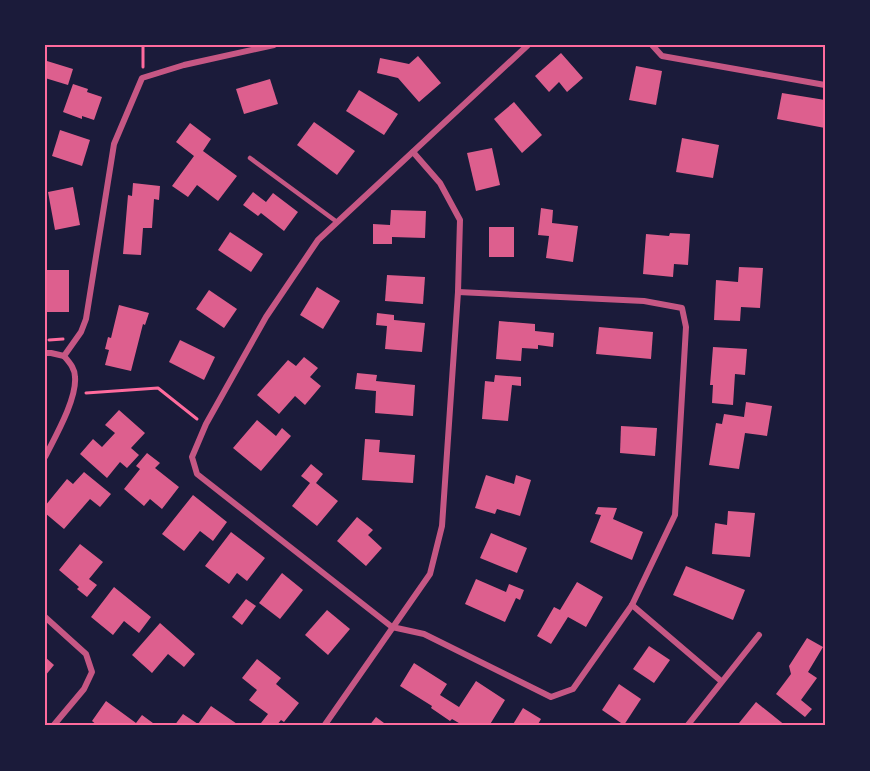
<svg xmlns="http://www.w3.org/2000/svg" width="870" height="771" viewBox="0 0 870 771" font-family="'Roboto Serif',serif">
	<rect width="100%" height="100%" fill="#1b1b3a"/>
	<g fill="#dd5f8e">
		<path d="M 561,53 L 583,78 L 567,92 L 559,82 L 549,92 L 535,76 Z"/>
		<path d="M 418,56 L 441,83 L 419,102 L 398,78 L 377,73 L 380,58 L 409,64 Z"/>
		<path d="M 47,61 L 73,69 L 68,85 L 45,78 Z"/>
		<path d="M 636,66 L 662,71 L 656,105 L 629,100 Z"/>
		<path d="M 270,79 L 278,104 L 244,114 L 236,89 Z"/>
		<path d="M 73,84 L 88,89 L 87,92 L 102,97 L 94,120 L 82,116 L 82,119 L 63,112 Z"/>
		<path d="M 359,90 L 398,114 L 384,135 L 346,111 Z"/>
		<path d="M 782,93 L 825,100 L 825,128 L 777,119 Z"/>
		<path d="M 514,102 L 542,135 L 522,153 L 494,119 Z"/>
		<path d="M 314,122 L 355,151 L 337,175 L 297,145 Z"/>
		<path d="M 190,123 L 211,139 L 203,151 L 237,176 L 218,201 L 197,185 L 188,197 L 172,186 L 194,156 L 176,142 Z"/>
		<path d="M 60,130 L 90,140 L 82,166 L 52,156 Z"/>
		<path d="M 682,138 L 719,145 L 713,178 L 676,172 Z"/>
		<path d="M 492,148 L 500,185 L 476,191 L 467,153 Z"/>
		<path d="M 133,183 L 160,186 L 159,200 L 154,199 L 152,228 L 143,228 L 141,255 L 123,254 L 128,195 L 132,196 Z"/>
		<path d="M 73,187 L 80,225 L 55,230 L 48,192 Z"/>
		<path d="M 253,192 L 266,202 L 273,193 L 298,212 L 284,231 L 261,213 L 258,216 L 243,205 Z"/>
		<path d="M 541,208 L 553,210 L 552,223 L 578,226 L 573,262 L 546,258 L 549,236 L 538,235 Z"/>
		<path d="M 391,210 L 426,211 L 425,238 L 392,237 L 392,244 L 373,244 L 373,224 L 390,225 Z"/>
		<rect x="489" y="227" width="25" height="30"/>
		<path d="M 230,232 L 263,254 L 251,272 L 218,250 Z"/>
		<path d="M 670,233 L 690,234 L 688,265 L 674,264 L 673,277 L 643,274 L 646,234 L 669,236 Z"/>
		<path d="M 739,267 L 763,268 L 760,308 L 741,307 L 740,321 L 714,320 L 716,280 L 738,282 Z"/>
		<rect x="45" y="270" width="24" height="42"/>
		<path d="M 387,275 L 425,277 L 423,304 L 385,301 Z"/>
		<path d="M 317,287 L 340,301 L 323,329 L 300,315 Z"/>
		<path d="M 209,290 L 237,309 L 224,328 L 196,309 Z"/>
		<path d="M 119,305 L 149,313 L 145,325 L 143,324 L 131,371 L 105,365 L 109,350 L 105,349 L 108,337 L 111,338 Z"/>
		<path d="M 377,313 L 394,315 L 394,320 L 425,323 L 422,352 L 385,349 L 387,326 L 376,325 Z"/>
		<path d="M 499,321 L 535,324 L 535,331 L 554,333 L 553,347 L 538,345 L 538,349 L 522,348 L 521,361 L 496,359 Z"/>
		<path d="M 599,327 L 653,332 L 651,359 L 596,354 Z"/>
		<path d="M 180,340 L 215,357 L 204,380 L 169,362 Z"/>
		<path d="M 713,347 L 747,349 L 745,375 L 735,374 L 733,405 L 712,403 L 713,385 L 710,385 Z"/>
		<path d="M 304,357 L 318,368 L 310,377 L 321,386 L 305,405 L 295,396 L 279,414 L 257,395 L 288,360 L 296,366 Z"/>
		<path d="M 357,373 L 377,375 L 376,381 L 415,385 L 413,416 L 375,413 L 376,391 L 355,389 Z"/>
		<path d="M 495,375 L 521,377 L 521,386 L 512,385 L 508,421 L 482,419 L 485,381 L 494,382 Z"/>
		<path d="M 746,402 L 772,406 L 767,436 L 745,433 L 739,469 L 709,465 L 716,423 L 722,424 L 724,414 L 744,417 Z"/>
		<path d="M 119,410 L 145,433 L 131,448 L 139,455 L 127,468 L 120,462 L 107,478 L 80,454 L 93,439 L 102,447 L 115,433 L 105,425 Z"/>
		<path d="M 257,420 L 276,436 L 282,428 L 291,436 L 261,471 L 233,448 Z"/>
		<path d="M 621,426 L 657,428 L 655,456 L 620,453 Z"/>
		<path d="M 365,439 L 380,440 L 379,452 L 415,455 L 413,483 L 362,480 Z"/>
		<path d="M 147,453 L 160,463 L 155,468 L 179,487 L 162,509 L 150,499 L 144,506 L 124,489 L 140,469 L 136,466 Z"/>
		<path d="M 311,464 L 323,474 L 316,483 L 338,501 L 317,526 L 292,506 L 310,483 L 301,476 Z"/>
		<path d="M 84,472 L 111,494 L 100,507 L 90,499 L 64,529 L 45,513 L 45,506 L 67,479 L 73,484 Z"/>
		<path d="M 486,475 L 514,484 L 516,475 L 531,480 L 520,516 L 497,509 L 495,514 L 475,508 Z"/>
		<path d="M 193,495 L 227,522 L 213,541 L 200,531 L 184,551 L 162,534 Z"/>
		<path d="M 598,507 L 617,508 L 613,519 L 643,532 L 632,560 L 590,542 L 601,515 L 595,514 Z"/>
		<path d="M 728,511 L 755,513 L 750,557 L 712,554 L 715,523 L 727,525 Z"/>
		<path d="M 357,517 L 373,530 L 368,535 L 382,548 L 366,566 L 337,541 Z"/>
		<path d="M 231,532 L 265,558 L 247,581 L 237,573 L 229,584 L 205,566 Z"/>
		<path d="M 491,533 L 527,548 L 517,573 L 480,558 Z"/>
		<path d="M 80,544 L 103,562 L 89,579 L 97,585 L 87,597 L 77,589 L 79,587 L 59,570 Z"/>
		<path d="M 686,566 L 745,590 L 733,620 L 673,595 Z"/>
		<path d="M 282,573 L 303,590 L 280,619 L 259,603 Z"/>
		<path d="M 476,579 L 506,592 L 509,584 L 524,590 L 520,600 L 516,598 L 505,622 L 465,604 Z"/>
		<path d="M 577,582 L 603,597 L 586,627 L 568,617 L 551,644 L 537,636 L 554,607 L 560,610 Z"/>
		<path d="M 114,587 L 151,617 L 139,633 L 124,621 L 113,635 L 91,617 Z"/>
		<path d="M 246,599 L 256,606 L 242,625 L 232,617 Z"/>
		<path d="M 327,610 L 350,629 L 328,655 L 305,635 Z"/>
		<path d="M 160,623 L 195,654 L 184,667 L 168,654 L 152,673 L 132,655 Z"/>
		<path d="M 807,638 L 823,647 L 808,672 L 817,678 L 801,700 L 812,709 L 805,717 L 776,694 L 791,674 L 789,666 Z"/>
		<path d="M 649,646 L 670,660 L 654,683 L 633,669 Z"/>
		<path d="M 45,657 L 54,665 L 45,676 Z"/>
		<path d="M 257,659 L 281,678 L 276,684 L 299,703 L 284,722 L 281,720 L 276,726 L 264,726 L 261,723 L 268,714 L 249,700 L 257,690 L 242,678 Z"/>
		<path d="M 414,663 L 447,684 L 440,695 L 459,707 L 476,681 L 505,700 L 489,726 L 464,726 L 452,719 L 450,721 L 431,708 L 432,706 L 400,686 Z"/>
		<path d="M 619,684 L 641,699 L 624,725 L 602,710 Z"/>
		<path d="M 106,701 L 136,723 L 142,715 L 157,726 L 98,726 L 92,721 Z"/>
		<path d="M 756,702 L 786,726 L 742,726 L 739,723 Z"/>
		<path d="M 211,706 L 240,726 L 174,726 L 183,714 L 198,724 Z"/>
		<path d="M 523,708 L 541,719 L 537,726 L 512,726 Z"/>
		<path d="M 376,717 L 388,726 L 369,726 Z"/>
	</g>
	<g fill="none" stroke-linecap="round" stroke-linejoin="round">
		<g stroke="#ff6b9d" stroke-width="3">
			<path d="M 143,67 L 143,45"/>
			<path d="M 49,340 L 63,339"/>
			<path d="M 86,393 L 158,388 L 197,419"/>
		</g>
		<path stroke="#c65784" stroke-width="4.5" d="M 250,158 L 337,222"/>
		<g stroke="#c65784" stroke-width="6">
			<path d="M 652,45 L 662,56 L 825,85"/>
			<path d="M 458,292 L 644,301 L 682,308 L 686,327 L 675,515 L 632,605 L 573,689 L 551,697 L 424,634 L 392,627 L 197,474 L 192,457 L 206,424 L 266,317 L 318,240 L 528,45"/>
			<path d="M 45,353 L 51,353 L 64,356"/>
			<path d="M 45,457 C 55,437 77,399 75,377 C 75,368 69,362 64,356 L 81,332 L 86,319 L 114,144 L 142,78 L 184,65 L 274,45"/>
			<path d="M 632,605 L 721,681"/>
			<path d="M 45,617 L 86,654 L 92,672 L 84,689 L 53,726"/>
			<path d="M 324,726 L 430,574 L 442,526 L 458,292 L 460,220 L 440,183 L 413,152"/>
			<path d="M 687,726 L 759,635"/>
		</g>
	</g>
	<rect width="870" height="771" fill="none" stroke="#1b1b3a" stroke-width="93"/>
	<rect x="46" y="46" width="778" height="678" fill="none" stroke="#ff6b9d" stroke-width="2"/>
</svg>
